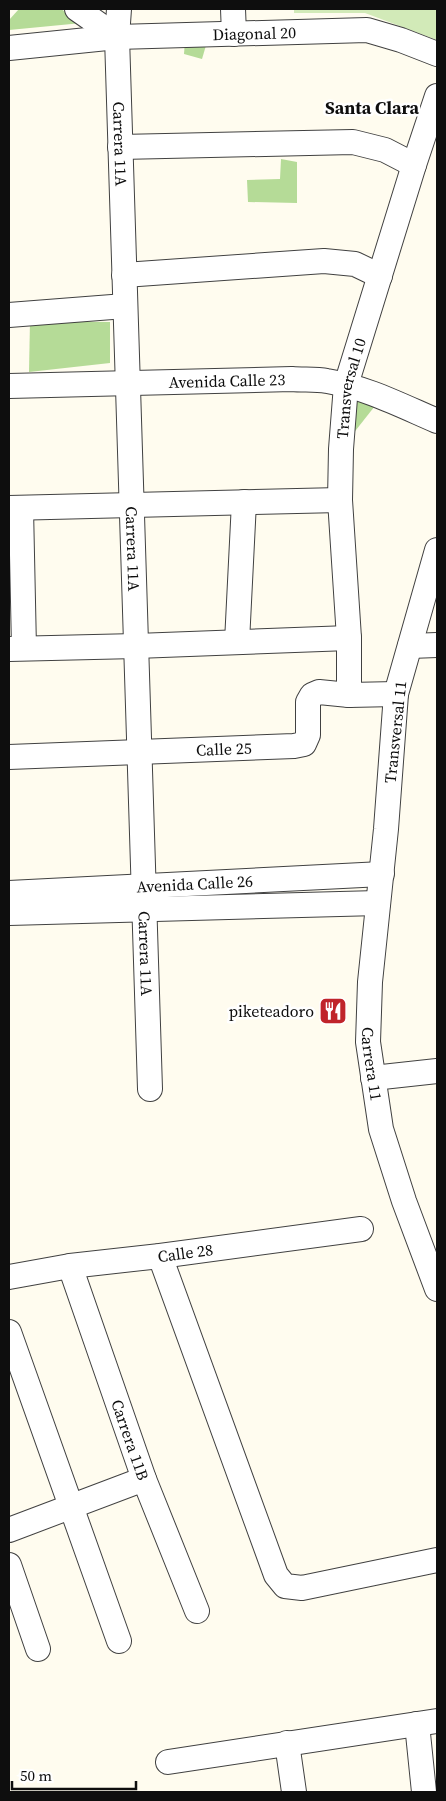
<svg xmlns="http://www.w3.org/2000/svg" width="446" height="1801" viewBox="0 0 446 1801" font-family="'Source Serif 4',serif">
	<rect width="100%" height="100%" fill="#fffcef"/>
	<path fill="#d2eab8" d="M 294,9 L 437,9 L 437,40 L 365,13 L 294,13 Z"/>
	<g fill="#b5db97">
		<path d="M 19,9 L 61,9 L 82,23 L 9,30 L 9,20 Z"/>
		<path d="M 185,41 L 207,42 L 202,59 L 184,54 Z"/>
		<path d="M 281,159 L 297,162 L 297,203 L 248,202 L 247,180 L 280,179 Z"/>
		<path d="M 30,321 L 110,322 L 110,363 L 29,372 Z"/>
		<path d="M 346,385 L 382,397 L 341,449 Z"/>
	</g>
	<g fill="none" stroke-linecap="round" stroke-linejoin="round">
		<defs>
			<g id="minor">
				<path d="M 77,9 L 117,37"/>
				<path id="s1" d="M 119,9 L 117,37 L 150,1089"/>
				<path d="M 233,9 L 234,34"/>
				<path id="s2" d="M 9,48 L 117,37 L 367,30 L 401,40 L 437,54"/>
				<path d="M 120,147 L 353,142 L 385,150 L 414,165"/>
				<path d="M 124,275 L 324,261 L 355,264 L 380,276"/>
				<path d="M 9,315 L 125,306"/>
				<path id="s3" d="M 9,386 L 292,379 C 303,380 316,379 327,381 C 365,387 402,406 437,421"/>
				<path d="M 9,508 L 340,500"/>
				<path d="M 21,508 L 24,648"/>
				<path id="s4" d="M 437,550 L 396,694 L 386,829 L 370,982 L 368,1042 L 381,1129 L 404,1201 L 437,1289"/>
				<path d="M 237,642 L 244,502"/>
				<path d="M 410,646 L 437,645"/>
				<path d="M 9,649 L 136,646 L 349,638"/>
				<path id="s5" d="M 349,695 L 349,638 L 340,500 L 341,449 L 346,385 L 414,165 L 437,96"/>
				<path id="s6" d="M 9,757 L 294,746 L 304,744 L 308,735 L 308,702 L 312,695 L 319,692 L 349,695 L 396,694"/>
				<path id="s7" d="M 9,893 L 382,874"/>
				<path d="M 9,913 L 378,903"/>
				<path d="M 373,1078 L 437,1071"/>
				<path d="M 160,1256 L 276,1575 L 285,1586 L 302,1588 L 437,1560"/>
				<path id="s8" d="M 70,1266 L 144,1479 L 197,1611"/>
				<path id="s9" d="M 9,1277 L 70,1266 L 160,1256 L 361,1229"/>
				<path d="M 9,1332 L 119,1641"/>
				<path d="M 9,1530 L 144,1479"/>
				<path d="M 9,1565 L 38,1649"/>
				<path d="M 417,1724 L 424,1792"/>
				<path d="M 287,1743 L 294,1792"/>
				<path d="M 168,1762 L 437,1721"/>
			</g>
		</defs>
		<use href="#minor" stroke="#414141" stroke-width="26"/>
		<use href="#minor" stroke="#fff" stroke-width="24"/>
	</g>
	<defs>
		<symbol id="restaurant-square" viewBox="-11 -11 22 22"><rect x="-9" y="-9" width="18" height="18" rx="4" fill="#c0242a" stroke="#fff"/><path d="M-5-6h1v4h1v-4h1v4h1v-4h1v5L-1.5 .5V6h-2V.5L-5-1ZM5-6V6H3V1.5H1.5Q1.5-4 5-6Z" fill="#fff"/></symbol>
	</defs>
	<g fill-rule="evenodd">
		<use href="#restaurant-square" x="317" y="995" width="32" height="32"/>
	</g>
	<g text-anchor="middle" stroke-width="5" stroke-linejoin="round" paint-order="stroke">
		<g font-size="16" fill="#0e0e0e" stroke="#fff">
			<text dy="6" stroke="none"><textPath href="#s2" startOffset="246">Diagonal 20</textPath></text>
			<text dy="6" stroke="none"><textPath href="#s1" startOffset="135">Carrera 11A</textPath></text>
			<text dy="6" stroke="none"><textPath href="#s3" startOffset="218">Avenida Calle 23</textPath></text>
			<text dy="6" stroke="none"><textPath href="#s5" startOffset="308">Transversal 10</textPath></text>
			<text dy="6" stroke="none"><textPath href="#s1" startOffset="540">Carrera 11A</textPath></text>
			<text transform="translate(395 732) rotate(-84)" y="6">Transversal 11</text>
			<text dy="6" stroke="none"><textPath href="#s6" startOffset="215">Calle 25</textPath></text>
			<text dy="6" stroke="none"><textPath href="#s7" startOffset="186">Avenida Calle 26</textPath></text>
			<text dy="6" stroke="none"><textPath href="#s1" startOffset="945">Carrera 11A</textPath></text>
			<text dy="6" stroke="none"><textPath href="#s4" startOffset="521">Carrera 11</textPath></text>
			<text dy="6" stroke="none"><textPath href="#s9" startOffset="178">Calle 28</textPath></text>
			<text dy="6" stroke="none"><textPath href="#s8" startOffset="184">Carrera 11B</textPath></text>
		</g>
		<g font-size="16" fill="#0e0e0e" stroke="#fff" text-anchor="end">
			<text x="314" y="1017">piketeadoro</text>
		</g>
		<g font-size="18" font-weight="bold" fill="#0e0e0e" stroke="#fff">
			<text x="372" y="114">Santa Clara</text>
		</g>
	</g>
	<rect width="446" height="1801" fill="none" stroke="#0e0e0e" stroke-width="20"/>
	<path d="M12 1781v8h124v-8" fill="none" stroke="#0e0e0e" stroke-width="2.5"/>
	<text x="20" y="1781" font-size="15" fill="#0e0e0e" stroke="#ffffff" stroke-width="4" paint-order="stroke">50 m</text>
</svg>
